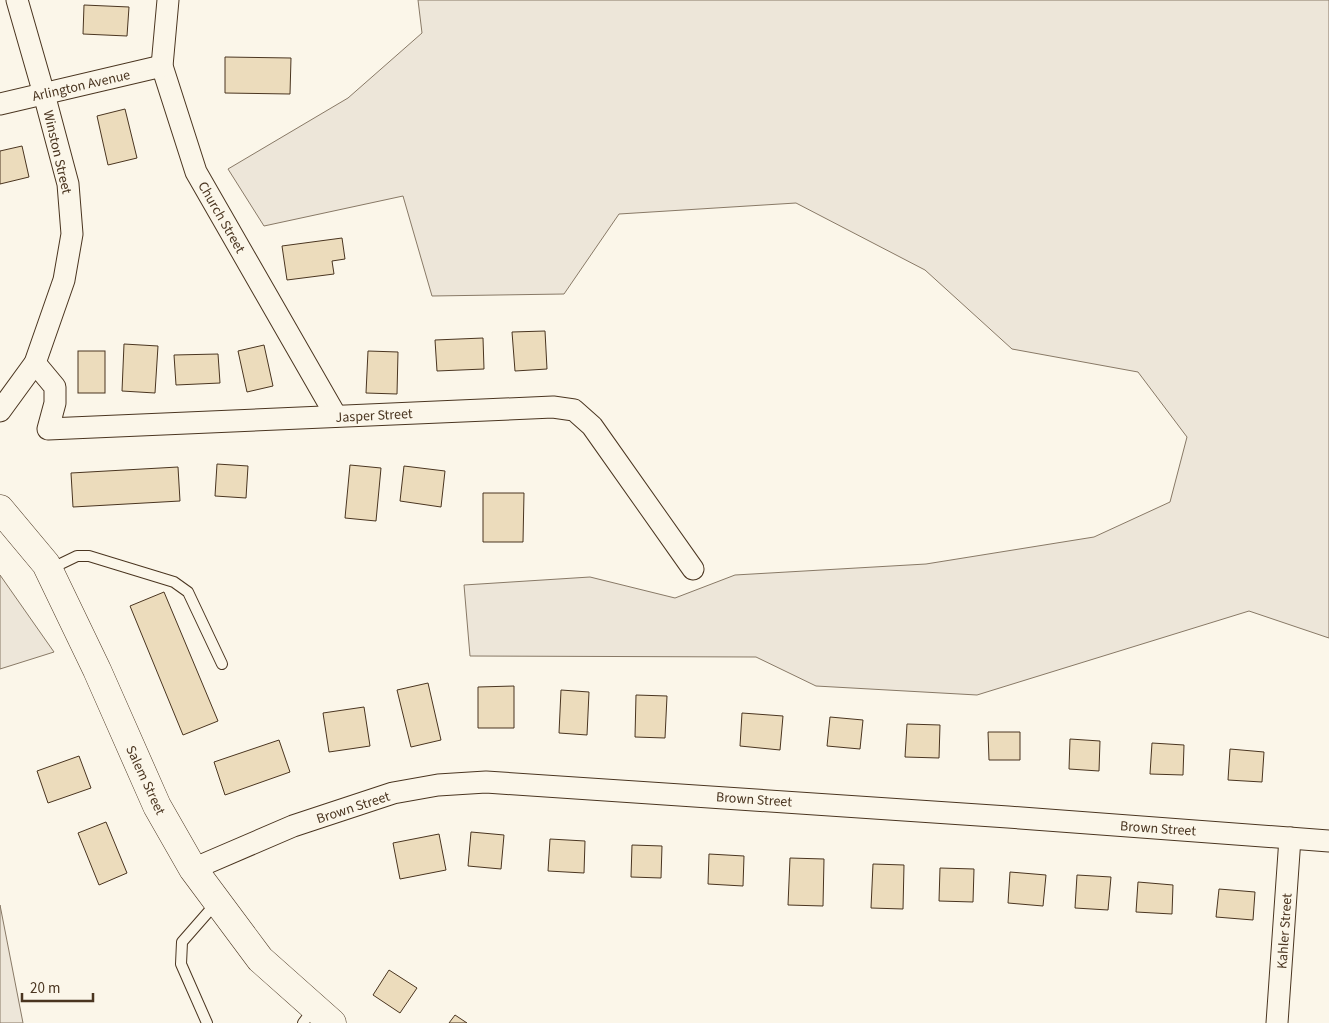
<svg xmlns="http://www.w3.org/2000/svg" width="1329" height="1023" viewBox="0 0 1329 1023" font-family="'Source Sans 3',sans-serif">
	<rect width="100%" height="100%" fill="#fbf6e9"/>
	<g fill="#ede6d9" stroke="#887966">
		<path d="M 418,0 L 1329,0 L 1329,638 L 1249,611 L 977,695 L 816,686 L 756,657 L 470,656 L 464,585 L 590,577 L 675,598 L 735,575 L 926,564 L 1094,537 L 1170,502 L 1187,437 L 1138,372 L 1012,349 L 925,270 L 796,203 L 619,214 L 564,294 L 432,296 L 403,196 L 264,226 L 228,169 L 348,98 L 422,33 Z"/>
		<path d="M 0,575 L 54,652 L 0,669 Z"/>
		<path d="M 0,905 L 23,1023 L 0,1023 Z"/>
	</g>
	<g fill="#ecdcbc" stroke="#4a3520">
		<path d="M 84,5 L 129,7 L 127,36 L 83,34 Z"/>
		<path d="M 225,57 L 291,58 L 290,94 L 225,93 Z"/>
		<path d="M 125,109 L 137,158 L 108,165 L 97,116 Z"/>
		<path d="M 22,146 L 29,177 L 0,184 L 0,151 Z"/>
		<path d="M 342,238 L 345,259 L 332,261 L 334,274 L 287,280 L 282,246 Z"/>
		<path d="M 545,331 L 547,369 L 515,371 L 512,332 Z"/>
		<path d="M 483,338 L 484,369 L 437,371 L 435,340 Z"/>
		<path d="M 124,344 L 158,346 L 155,393 L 122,391 Z"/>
		<path d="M 264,345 L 273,386 L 247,392 L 238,351 Z"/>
		<rect x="78" y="351" width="27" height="42"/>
		<path d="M 368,351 L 398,352 L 397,394 L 366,393 Z"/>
		<path d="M 218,354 L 220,383 L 176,385 L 174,355 Z"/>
		<path d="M 217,464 L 248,466 L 246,498 L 215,496 Z"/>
		<path d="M 350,465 L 381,468 L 376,521 L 345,518 Z"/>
		<path d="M 404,466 L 445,471 L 441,507 L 400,501 Z"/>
		<path d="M 178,467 L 180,501 L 73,507 L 71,473 Z"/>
		<path d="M 483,493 L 524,493 L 523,542 L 483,542 Z"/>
		<path d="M 164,592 L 218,721 L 183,735 L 130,606 Z"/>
		<path d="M 428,683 L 441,740 L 411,747 L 397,690 Z"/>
		<path d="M 514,686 L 514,728 L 478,728 L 478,687 Z"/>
		<path d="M 561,690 L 589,692 L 587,735 L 559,733 Z"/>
		<path d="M 636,695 L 667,696 L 665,738 L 635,737 Z"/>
		<path d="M 364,707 L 370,746 L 329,752 L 323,713 Z"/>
		<path d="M 742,713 L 783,716 L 780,750 L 740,746 Z"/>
		<path d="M 830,717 L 863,720 L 860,749 L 827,746 Z"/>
		<path d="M 907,724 L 940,725 L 939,758 L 905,757 Z"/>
		<path d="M 988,732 L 1020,732 L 1020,760 L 989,760 Z"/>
		<path d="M 1070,739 L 1100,741 L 1099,771 L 1069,769 Z"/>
		<path d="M 279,740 L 290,772 L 225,795 L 214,762 Z"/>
		<path d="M 1152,743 L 1184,745 L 1183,775 L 1150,774 Z"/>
		<path d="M 1230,749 L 1264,752 L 1262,782 L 1228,780 Z"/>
		<path d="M 79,756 L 91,788 L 48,803 L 37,771 Z"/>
		<path d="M 106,822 L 127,873 L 99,885 L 78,833 Z"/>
		<path d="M 471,832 L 504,835 L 501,869 L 468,866 Z"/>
		<path d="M 439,834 L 446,870 L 400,879 L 393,843 Z"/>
		<path d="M 550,839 L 585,841 L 584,873 L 548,871 Z"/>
		<path d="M 632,845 L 662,846 L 661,878 L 631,877 Z"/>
		<path d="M 709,854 L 744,856 L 743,886 L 708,884 Z"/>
		<path d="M 790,858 L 824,859 L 823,906 L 788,905 Z"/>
		<path d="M 873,864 L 904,865 L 903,909 L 871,908 Z"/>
		<path d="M 940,868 L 974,869 L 973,902 L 939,901 Z"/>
		<path d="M 1010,872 L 1046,875 L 1043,906 L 1008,903 Z"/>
		<path d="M 1077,875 L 1111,877 L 1108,910 L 1075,908 Z"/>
		<path d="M 1138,882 L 1173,885 L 1172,914 L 1136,912 Z"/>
		<path d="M 1219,889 L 1255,892 L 1253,920 L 1216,917 Z"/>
		<path d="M 389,970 L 417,988 L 400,1013 L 373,995 Z"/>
		<path d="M 455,1015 L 467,1023 L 449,1023 Z"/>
	</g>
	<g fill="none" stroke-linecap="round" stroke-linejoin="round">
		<defs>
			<g id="lane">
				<path d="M 50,569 L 77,556 L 89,556 L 174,582 L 188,592 L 222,664"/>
				<path d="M 207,1023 L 181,964 L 182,942 L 217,902"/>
				<path d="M 303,1023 L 314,1008"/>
			</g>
			<g id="street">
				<path d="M 168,0 L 162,66 L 196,172 L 336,416"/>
				<path d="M 0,104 L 162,66"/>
				<path d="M 35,363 L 55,387 L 55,403 L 48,429 L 553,407 L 574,410 L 592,426 L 693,569"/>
				<path d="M 0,411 L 35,363 L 64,280 L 72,234 L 68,184 L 44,94 L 17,0"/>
				<path d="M 193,869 L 293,826 L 393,793 L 438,785 L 486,782 L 1008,817 L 1329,841"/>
				<path d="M 1277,1023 L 1290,838"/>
			</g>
			<path id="primary" d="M 0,509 L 46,564 L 97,670 L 157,806 L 193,869 L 260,959 L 332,1023"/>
		</defs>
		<use href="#lane" stroke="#4a3520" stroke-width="12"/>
		<use href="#street" stroke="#4a3520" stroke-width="23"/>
		<use href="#primary" stroke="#4a3520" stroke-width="29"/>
		<use href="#lane" stroke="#fbf6e9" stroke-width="10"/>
		<use href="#street" stroke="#fbf6e9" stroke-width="21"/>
		<use href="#primary" stroke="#fbf6e9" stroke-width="28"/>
	</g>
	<g text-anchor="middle" stroke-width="4" stroke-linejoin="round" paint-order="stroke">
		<g font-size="14" fill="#4a3520" stroke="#fbf6e9">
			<text transform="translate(81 85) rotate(-13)" y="5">Arlington Avenue</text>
			<text transform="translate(58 152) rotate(77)" y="5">Winston Street</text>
			<text transform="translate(222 217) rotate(60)" y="5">Church Street</text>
			<text transform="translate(374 415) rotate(-3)" y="5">Jasper Street</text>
			<text transform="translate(146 780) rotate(65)" y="5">Salem Street</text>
			<text transform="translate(754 799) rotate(4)" y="5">Brown Street</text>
			<text transform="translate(353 807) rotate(-18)" y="5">Brown Street</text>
			<text transform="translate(1158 828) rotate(4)" y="5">Brown Street</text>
			<text transform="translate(1284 931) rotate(-86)" y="5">Kahler Street</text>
		</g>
	</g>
	<path d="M22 993v8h71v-8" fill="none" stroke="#4a3520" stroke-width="2.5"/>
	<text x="30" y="993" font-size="15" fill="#4a3520" stroke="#fbf6e9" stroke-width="4" paint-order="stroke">20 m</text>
</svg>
